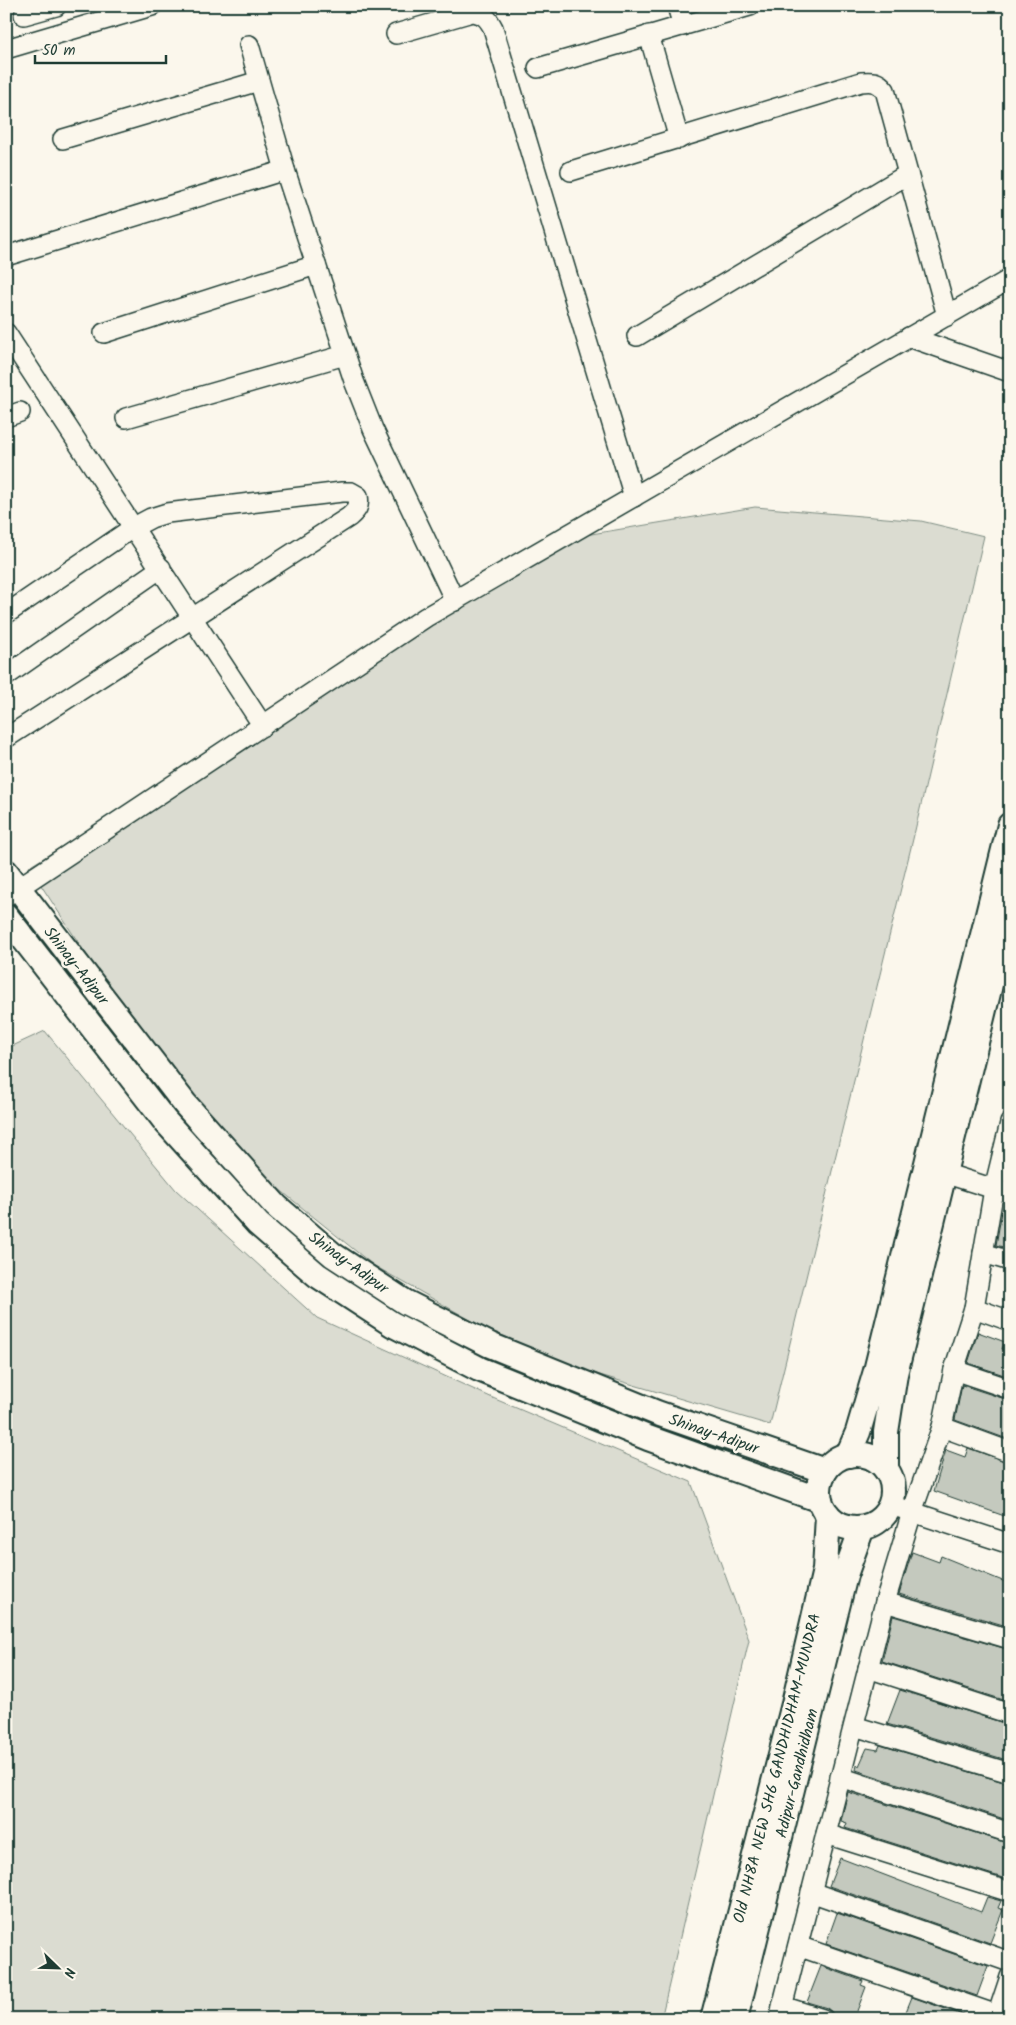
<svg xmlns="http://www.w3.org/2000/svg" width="1016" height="2025" viewBox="0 0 1016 2025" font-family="Kalam,sans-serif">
	<rect width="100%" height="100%" fill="#fbf7ec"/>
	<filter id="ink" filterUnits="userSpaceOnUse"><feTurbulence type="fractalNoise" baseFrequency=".02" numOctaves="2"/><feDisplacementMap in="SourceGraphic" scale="10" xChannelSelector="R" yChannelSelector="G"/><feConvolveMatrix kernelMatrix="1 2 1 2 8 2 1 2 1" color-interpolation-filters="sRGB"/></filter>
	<g filter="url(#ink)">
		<g fill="#dbdcd1" stroke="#7d8c82">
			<path d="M 755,507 L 921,521 L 984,536 L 913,839 L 770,1425 L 576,1368 L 481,1326 L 373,1265 L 258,1172 L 149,1050 L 29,867 L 549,541 Z"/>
			<path d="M 45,1031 L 176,1190 L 317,1318 L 495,1399 L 691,1482 L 749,1640 L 661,2019 L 6,2019 L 6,1049 Z"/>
		</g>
		<g fill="#c4c9be" stroke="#1f3d34">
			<path d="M 1002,1211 L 1010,1214 L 1010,1249 L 996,1245 Z"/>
			<path d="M 978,1332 L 1005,1342 L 1002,1349 L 1010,1352 L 1010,1377 L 968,1363 Z"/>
			<path d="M 962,1385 L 1005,1399 L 1004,1401 L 1010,1403 L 1010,1440 L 955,1420 Z"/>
			<path d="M 968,1448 L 1010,1463 L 1010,1518 L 934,1491 L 946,1450 L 965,1457 Z"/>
			<path d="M 912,1552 L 939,1562 L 941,1556 L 1010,1584 L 1010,1627 L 899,1594 Z"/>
			<path d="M 893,1616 L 1010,1650 L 1010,1702 L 882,1661 Z"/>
			<path d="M 900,1690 L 1010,1725 L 1010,1761 L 887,1724 Z"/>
			<path d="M 880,1745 L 1010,1784 L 1010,1821 L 856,1770 L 857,1765 L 859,1766 L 867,1748 L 878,1750 Z"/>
			<path d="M 848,1792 L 1010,1844 L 1009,1880 L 845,1828 L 847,1823 L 841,1821 Z"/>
			<path d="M 840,1858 L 981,1912 L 987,1897 L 1001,1901 L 998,1908 L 1003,1910 L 990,1943 L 829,1886 Z"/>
			<path d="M 837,1913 L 988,1966 L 977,1996 L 826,1944 Z"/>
			<path d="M 821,1966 L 863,1981 L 861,1985 L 866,1987 L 854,2019 L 834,2019 L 832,2012 L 827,2008 L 807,2002 Z"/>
			<path d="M 912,1997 L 968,2017 L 968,2019 L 903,2019 Z"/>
		</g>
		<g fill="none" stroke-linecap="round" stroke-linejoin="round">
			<defs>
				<g id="minor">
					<path d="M 677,6 L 683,26"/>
					<path d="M 24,15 L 56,6"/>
					<path d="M 396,34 L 472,12 C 484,14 488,18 493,28 L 634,497"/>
					<path d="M 649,35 L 679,139"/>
					<path d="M 249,45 L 285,170 L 354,381 L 373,429 L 455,601"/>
					<path d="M 6,49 L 152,6"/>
					<path d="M 538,68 L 750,6"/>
					<path d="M 63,139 L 259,81"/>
					<path d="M 571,171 L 861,82 C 872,81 878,81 885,90 L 947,316"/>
					<path d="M 6,256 L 285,170"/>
					<path d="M 6,333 L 263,726"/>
					<path d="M 104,333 L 316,265"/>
					<path d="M 637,336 L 908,174"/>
					<path d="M 909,337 L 1010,372"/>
					<path d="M 6,417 L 20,412"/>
					<path d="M 126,418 L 345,355"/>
					<path d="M 6,614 L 134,527 L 151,518 L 167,513 L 342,492 L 351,492 L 358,496 C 360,506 357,510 349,517 L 6,738"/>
					<path d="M 6,676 L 161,568"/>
					<path d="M 6,896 L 426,617 L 1010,279"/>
					<path d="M 944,1173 L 1010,1194"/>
					<path d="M 983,1253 L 1010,1261"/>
					<path d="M 974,1308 L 1010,1321"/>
					<path d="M 954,1370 L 1010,1389"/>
					<path d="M 942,1427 L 1010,1452"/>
					<path d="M 891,1505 L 1010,1544"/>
					<path d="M 885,1602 L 1010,1639"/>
					<path d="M 868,1668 L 1010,1714"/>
					<path d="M 854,1726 L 1010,1773"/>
					<path d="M 840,1777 L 1010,1833"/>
					<path d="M 826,1834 L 1010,1892"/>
					<path d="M 811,1892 L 1010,1962"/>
					<path d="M 798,1946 L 997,2015"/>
					<path d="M 782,2006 L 823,2019"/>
					<path d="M 779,2019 L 885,1602 L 912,1512 L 942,1427 L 954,1370 L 974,1308 L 994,1189 L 1010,1123"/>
					<path d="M 996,2019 L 1010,1977"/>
				</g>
				<g id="major">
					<path d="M 6,872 L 185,1104 L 276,1206 L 333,1255 L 405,1302 L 490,1345 L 657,1413 L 825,1471"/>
					<path d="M 6,916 L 165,1121 L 258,1224 L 317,1275 L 392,1324 L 479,1369 L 648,1438 L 820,1500"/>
					<circle cx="856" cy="1491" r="37"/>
					<path d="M 848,1455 L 858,1432 L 876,1371 L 1010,825"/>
					<path d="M 886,1469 L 886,1432 L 895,1374 L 1010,903"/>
					<path d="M 713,2019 L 794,1704 L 825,1570 L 828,1515"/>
					<path d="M 735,2019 L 845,1575 L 862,1528"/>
				</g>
			</defs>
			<use href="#minor" stroke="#1f3d34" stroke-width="22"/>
			<use href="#major" stroke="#1f3d34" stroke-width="28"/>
			<use href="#minor" stroke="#fbf7ec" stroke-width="19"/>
			<use href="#major" stroke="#fbf7ec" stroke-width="24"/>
		</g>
	</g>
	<g text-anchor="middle" stroke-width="5" stroke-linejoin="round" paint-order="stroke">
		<g font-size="16" fill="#1f3d34" stroke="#fbf7ec">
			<text transform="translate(77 965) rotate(52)" y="6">Shinay-Adipur</text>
			<text transform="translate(349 1262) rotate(36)" y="6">Shinay-Adipur</text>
			<text transform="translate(714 1433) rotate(19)" y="6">Shinay-Adipur</text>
			<text transform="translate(776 1768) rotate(-76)" y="6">Old NH8A NEW SH6 GANDHIDHAM-MUNDRA</text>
			<text transform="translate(796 1773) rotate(-76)" y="6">Adipur-Gandhidham</text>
		</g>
	</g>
	<rect width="1016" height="2025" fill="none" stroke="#fbf7ec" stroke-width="25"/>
	<rect x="12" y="12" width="991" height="2000" fill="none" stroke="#1f3d34" stroke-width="2" filter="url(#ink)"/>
	<g transform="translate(58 1968) rotate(113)" stroke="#fbf7ec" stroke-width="4" paint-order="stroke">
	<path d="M0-4L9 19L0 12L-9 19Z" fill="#1f3d34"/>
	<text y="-8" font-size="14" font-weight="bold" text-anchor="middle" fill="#1f3d34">N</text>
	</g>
	<path d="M35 55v8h131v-8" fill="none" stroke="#1f3d34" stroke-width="2.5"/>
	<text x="42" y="55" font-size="15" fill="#1f3d34" stroke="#fbf7ec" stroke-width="4" paint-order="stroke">50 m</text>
</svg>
